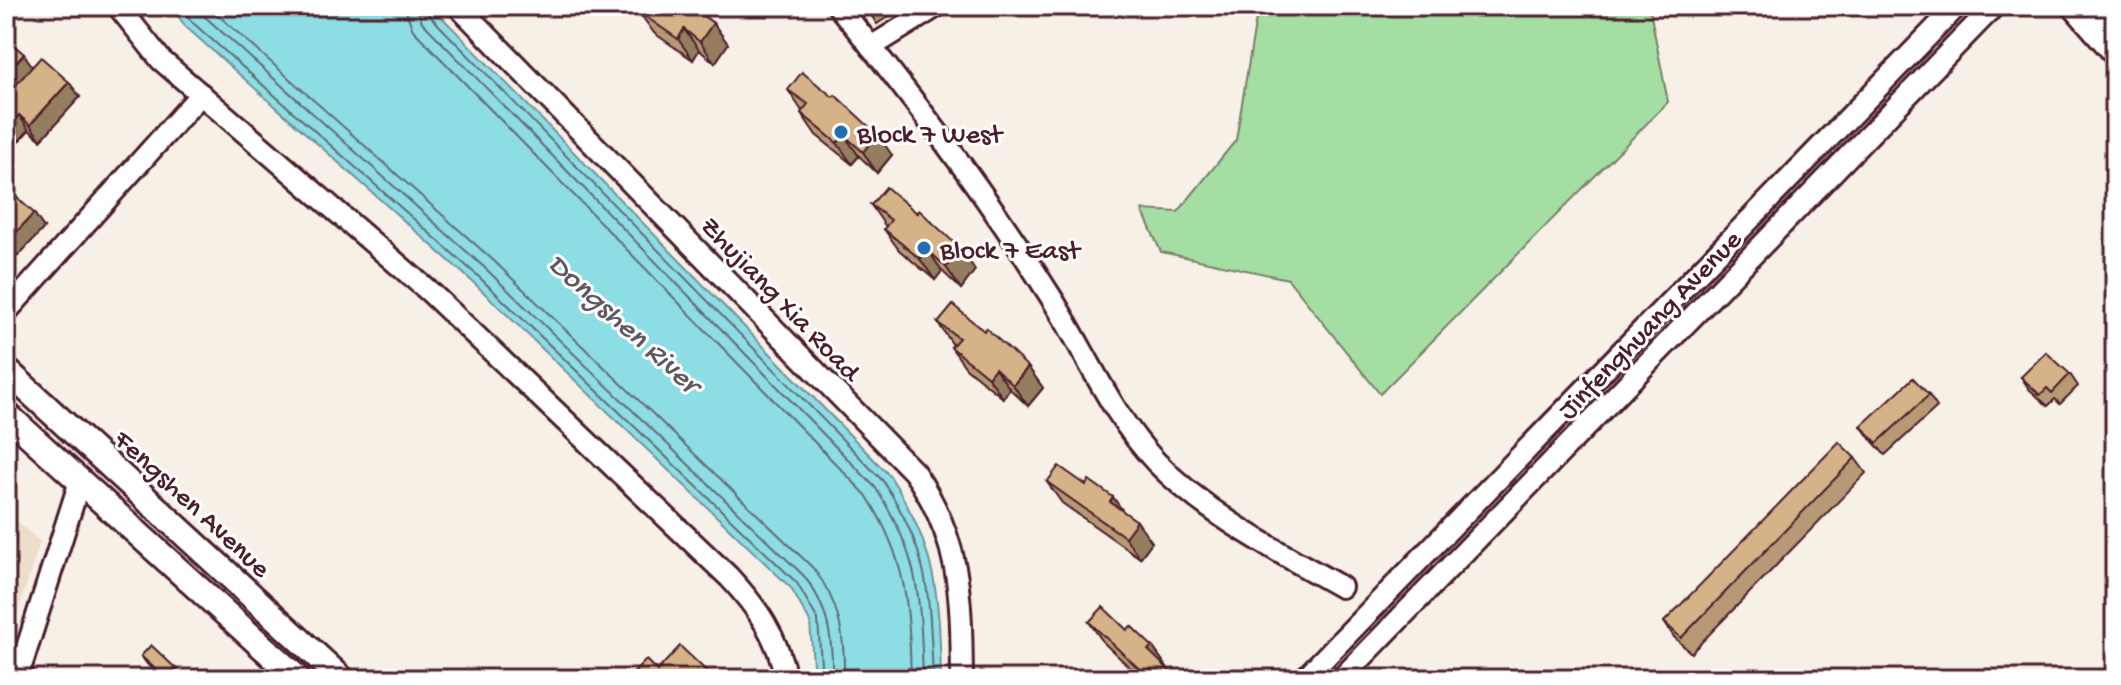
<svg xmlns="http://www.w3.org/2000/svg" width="2121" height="685" viewBox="0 0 2121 685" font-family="'Gochi Hand',sans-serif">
	<rect width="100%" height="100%" fill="#f7f0e7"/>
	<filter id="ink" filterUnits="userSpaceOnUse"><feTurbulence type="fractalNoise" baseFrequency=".0125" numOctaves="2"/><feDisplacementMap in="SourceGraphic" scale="16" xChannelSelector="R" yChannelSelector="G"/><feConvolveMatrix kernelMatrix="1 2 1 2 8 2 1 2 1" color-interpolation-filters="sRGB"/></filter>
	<g filter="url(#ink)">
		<path fill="#edddca" d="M 6,511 L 40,542 L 6,649 Z"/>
		<path fill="#a4dea3" stroke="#777e67" stroke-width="2" d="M 1258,6 L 1649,6 L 1668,102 L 1380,394 L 1288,279 L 1161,252 L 1142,210 L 1178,212 L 1236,140 Z"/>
		<path fill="#8cdde4" stroke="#72919a" stroke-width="2" d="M 171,6 L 431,6 L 890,476 C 937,549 939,594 941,679 L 814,679 L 810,622 L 791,588 L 474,283 L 186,27 Z"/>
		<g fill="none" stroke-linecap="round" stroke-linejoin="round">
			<g stroke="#646b75" stroke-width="2">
				<path d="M 180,6 L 192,22 L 479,277 L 797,583 L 818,620 L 822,679"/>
				<path d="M 193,6 L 486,269 L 804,576 C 829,607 833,640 832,679"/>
				<path d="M 208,6 L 494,261 L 813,568 C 840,602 845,637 844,679"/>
				<path d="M 404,6 L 413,30 L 866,495 C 907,558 909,606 911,679"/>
				<path d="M 416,6 L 422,22 L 875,487 C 921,557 920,599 923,679"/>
				<path d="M 426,6 L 429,15 L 883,481 C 931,554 929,596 933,679"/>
			</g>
			<defs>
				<g id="minor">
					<path d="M 118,6 L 161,60 L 431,293 L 729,577 C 757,607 778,637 786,679"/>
					<path d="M 458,6 L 914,472 C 962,541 961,598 962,679"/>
					<path d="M 838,6 C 913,97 986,194 1049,294 C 1084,348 1111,415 1156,462 C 1210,517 1276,550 1341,587"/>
					<path d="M 2072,6 L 2115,55"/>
					<path d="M 2098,6 L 2115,47"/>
					<path d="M 871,47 L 937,6"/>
					<path d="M 6,312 L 201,94"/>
					<path d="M 17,679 L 80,481"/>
					<path d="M 1304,679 L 1957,6"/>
					<path d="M 1341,679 L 1994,6"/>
				</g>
				<g id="major">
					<path d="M 6,370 L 342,679"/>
					<path d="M 6,414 L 298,679"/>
				</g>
			</defs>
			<use href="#minor" stroke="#4a1f2b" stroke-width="26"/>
			<use href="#major" stroke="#4a1f2b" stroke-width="30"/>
			<use href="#minor" stroke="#fff" stroke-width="20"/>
			<use href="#major" stroke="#fff" stroke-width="24"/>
		</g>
		<g fill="#b79974" stroke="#4a1f2b" stroke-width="2">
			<path d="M 637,6 L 690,6 L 713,23 L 728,44 L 715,63 L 699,50 L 693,60 L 654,33 L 639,12 L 640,11 Z"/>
			<path d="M 865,6 L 904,6 L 877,24 Z"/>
			<path d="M 33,67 L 80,97 L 41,140 L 29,130 L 6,155 Z"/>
			<path d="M 788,90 L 892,155 L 877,173 L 859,156 L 852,164 L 816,135 L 801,113 L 802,111 Z"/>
			<path d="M 6,188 L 44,228 L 18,256 L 6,245 Z"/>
			<path d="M 871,205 L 961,249 L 975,270 L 961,289 L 942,271 L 935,280 L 899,250 L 884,229 L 886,227 Z"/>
			<path d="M 938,323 L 1028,367 L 1043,388 L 1028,406 L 1010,389 L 1003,398 L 966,368 L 951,347 L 953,345 Z"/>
			<path d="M 2070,374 L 2078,386 L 2060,404 L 2055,399 L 2048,406 L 2029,389 L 2021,377 Z"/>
			<path d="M 1929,395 L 1937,407 L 1885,455 L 1869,437 L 1861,426 Z"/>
			<path d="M 1855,458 L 1866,473 L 1691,653 L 1674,637 L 1664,622 Z"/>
			<path d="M 1047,482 L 1123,511 L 1152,542 L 1140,558 L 1062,503 Z"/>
			<path d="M 1089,622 L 1127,630 L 1152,646 L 1166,667 L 1176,679 L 1142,679 L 1104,643 Z"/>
			<path d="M 141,656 L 187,679 L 163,679 L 147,664 Z"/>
		</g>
		<g fill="#957d5e" stroke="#4a1f2b" stroke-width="2">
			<path d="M 713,23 L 728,44 L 715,63 L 700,42 Z"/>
			<path d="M 684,29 L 699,50 L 693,60 L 678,39 Z"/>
			<path d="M 24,54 L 34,69 L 6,100 L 6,74 Z"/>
			<path d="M 69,82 L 80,97 L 41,140 L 30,125 Z"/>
			<path d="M 19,115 L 29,130 L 6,155 L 6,129 Z"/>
			<path d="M 877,134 L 892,155 L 877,173 L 863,152 Z"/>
			<path d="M 844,135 L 859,156 L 852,164 L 837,143 Z"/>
			<path d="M 34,213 L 44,228 L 18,256 L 8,241 Z"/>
			<path d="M 961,249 L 975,270 L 961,289 L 946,267 Z"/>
			<path d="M 928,250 L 942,271 L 935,280 L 920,259 Z"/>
			<path d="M 1028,367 L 1043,388 L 1028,406 L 1013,385 Z"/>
			<path d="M 995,368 L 1010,389 L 1003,398 L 988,377 Z"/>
			<path d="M 1113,497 L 1128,518 L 1110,502 Z"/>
			<path d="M 1137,521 L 1152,542 L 1140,558 L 1125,537 Z"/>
			<path d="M 1152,646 L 1167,667 L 1163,671 L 1148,650 Z"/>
		</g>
		<g fill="#d5b287" stroke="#4a1f2b" stroke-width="2">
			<path d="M 643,6 L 689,6 L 713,23 L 700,42 L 684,29 L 678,39 L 639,12 Z"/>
			<path d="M 6,38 L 24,54 L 6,74 Z"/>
			<path d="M 41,57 L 69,82 L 30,125 L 19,115 L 6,129 L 6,96 Z"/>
			<path d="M 802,72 L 833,97 L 835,95 L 877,134 L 863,152 L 844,135 L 837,143 L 801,113 L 808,104 L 788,90 Z"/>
			<path d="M 886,187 L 917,213 L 919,210 L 961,249 L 946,267 L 928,250 L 920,259 L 884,229 L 891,220 L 871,205 Z"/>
			<path d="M 6,188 L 34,213 L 8,241 L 6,239 Z"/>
			<path d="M 953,305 L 984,331 L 986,328 L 1028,367 L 1013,385 L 995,368 L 988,377 L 951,347 L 959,338 L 938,323 Z"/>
			<path d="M 2046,352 L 2070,374 L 2052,393 L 2047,388 L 2040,395 L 2021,377 Z"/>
			<path d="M 1913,378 L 1929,395 L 1877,443 L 1861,426 Z"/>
			<path d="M 1839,442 L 1855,458 L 1681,638 L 1664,622 Z"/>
			<path d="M 1059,466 L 1086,485 L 1089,480 L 1113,497 L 1110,502 L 1137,521 L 1125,537 L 1047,482 Z"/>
			<path d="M 1103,607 L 1127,630 L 1131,626 L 1152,646 L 1148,650 L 1172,673 L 1166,679 L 1150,679 L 1089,622 Z"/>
			<path d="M 151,645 L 187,679 L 166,679 L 141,656 Z"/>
			<path d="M 680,646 L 715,679 L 628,679 L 646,660 L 657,671 Z"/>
		</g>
	</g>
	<g fill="#1f6fb2" stroke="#fff" stroke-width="3">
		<circle cx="841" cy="132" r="8"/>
		<circle cx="924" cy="248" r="8"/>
	</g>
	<g text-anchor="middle" stroke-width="6" stroke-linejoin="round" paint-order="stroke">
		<g font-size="28" fill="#4a1f2b" stroke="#fff" text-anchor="start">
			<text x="857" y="142">Block 7 West</text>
			<text x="940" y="258">Block 7 East</text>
		</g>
		<g font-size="28" fill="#4a1f2b" stroke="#fff">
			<text transform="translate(782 297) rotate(46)" y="10">Zhujiang Xia Road</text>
			<text transform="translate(1648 323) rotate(-46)" y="10">Jinfenghuang Avenue</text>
			<text transform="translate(194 502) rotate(43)" y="10">Fengshen Avenue</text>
		</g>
		<g font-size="30" font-style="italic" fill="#5e5862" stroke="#fff">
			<text transform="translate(625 322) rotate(42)" y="10">Dongshen River</text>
		</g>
	</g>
	<rect width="2121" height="685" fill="none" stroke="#fff" stroke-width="32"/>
	<rect x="16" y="16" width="2089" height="653" fill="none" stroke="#4a1f2b" stroke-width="3" filter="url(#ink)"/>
</svg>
